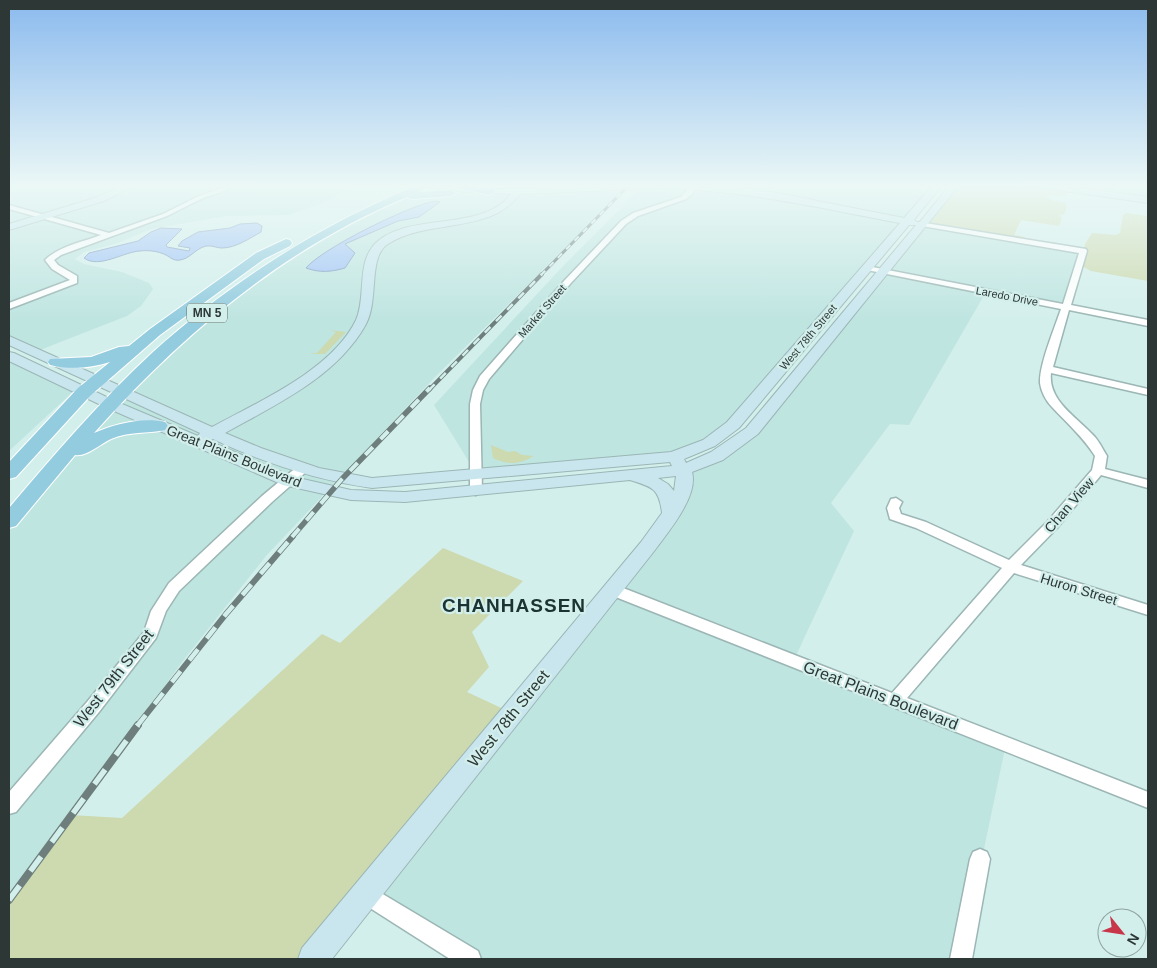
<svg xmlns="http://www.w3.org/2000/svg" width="1157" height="968" viewBox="0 0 1157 968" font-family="Arial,sans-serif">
	<rect width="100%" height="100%" fill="#d3efec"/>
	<g fill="#bfe5e1">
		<path d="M 9,185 L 353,185 L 342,194 L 322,203 L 289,215 L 227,216 L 173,225 L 151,229 L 118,243 L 84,252 L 75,259 L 84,264 L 122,272 L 149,283 L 153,289 L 141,306 L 127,316 L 35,352 L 9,340 Z"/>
		<path d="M 642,185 L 938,185 L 712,441 L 674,457 L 477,475 L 434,405 L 564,265 L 621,208 Z"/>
		<path d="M 1043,185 L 1148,185 L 1148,200 L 1109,195 Z"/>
		<path d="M 628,186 L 437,375 L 266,556 L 182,662 L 9,905 L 9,524 L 122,392 L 271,266 L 383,207 L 403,199 L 451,193 L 537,195 Z"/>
		<path d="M 922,224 L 1083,251 L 1067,307 L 986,292 L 909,425 L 890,424 L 831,503 L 854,531 L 794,660 L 1006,744 L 961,959 L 470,959 L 366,894 L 683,490 L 684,475 L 729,449 Z"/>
		<path d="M 9,356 L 76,389 L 9,451 Z"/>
	</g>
	<g fill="#cdd9af">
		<path d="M 955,185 L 1043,185 L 1068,189 L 1066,196 L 1051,195 L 1045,197 L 1051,200 L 1066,203 L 1065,206 L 1067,207 L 1064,214 L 1058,216 L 1062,217 L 1059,226 L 1021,220 L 1014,235 L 1025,237 L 1023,241 L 922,224 Z"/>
		<path d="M 1126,213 L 1148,216 L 1148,281 L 1091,271 L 1080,265 L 1085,244 L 1092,233 L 1116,235 L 1120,233 L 1123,215 Z"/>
		<path d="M 330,330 L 346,332 L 325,354 L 308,354 L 317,353 L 336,332 Z"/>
		<path d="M 491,445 L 508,452 L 515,451 L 522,455 L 534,456 C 520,464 509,466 493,458 Z"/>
		<path d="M 443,548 L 523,581 L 472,632 L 489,667 L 467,692 L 512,713 L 313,959 L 9,959 L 9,905 L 71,815 L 122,818 L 322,634 L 340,643 Z"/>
	</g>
	<g fill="#a1c4f7" stroke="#7e9abd">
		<path d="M 435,201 L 440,202 L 419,217 L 398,221 L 345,244 L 355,253 L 345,268 C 331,272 320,273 306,268 C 321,249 410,205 435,201 Z"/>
		<path d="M 257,223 L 262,226 L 261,232 C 250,238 236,248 222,248 C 216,248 210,244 203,247 C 195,250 189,259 180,260 C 174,261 171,258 166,255 C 158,251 148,250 140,251 C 123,252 99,269 84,258 L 89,253 L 138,241 L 151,232 L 161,228 L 182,229 L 166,245 L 167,247 L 189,251 L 190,248 L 178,246 L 182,241 L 198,232 L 230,228 L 240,224 Z"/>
	</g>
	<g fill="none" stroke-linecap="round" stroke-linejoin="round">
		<defs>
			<g id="street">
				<path d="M 691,185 L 696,186 L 692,194 L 686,199 L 638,216 L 626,224 L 570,284 L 489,379 L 483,390 L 480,404 L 482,491 L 476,495 L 472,494 L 470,491 L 470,404 L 473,390 L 480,376 L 564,281 L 621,221 L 633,213 L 681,197 Z"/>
				<path d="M 225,187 L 228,189 L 227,190 L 203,198 L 167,216 L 61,255 L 54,260 L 58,265 L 77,276 L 77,283 L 9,309 L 9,303 L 70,280 L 52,269 L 45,260 C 59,246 83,242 101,235 L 9,209 L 9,205 L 109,233 L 163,214 L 199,196 Z"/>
				<path d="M 919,222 L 1086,249 L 1087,251 L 1071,305 L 1148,320 L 1148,326 L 1069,310 L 1053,367 L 1148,389 L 1148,395 L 1051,373 C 1048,400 1074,415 1091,433 C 1098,439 1102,448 1107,456 L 1105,469 L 1148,480 L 1148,488 L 1101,475 L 1057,528 L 1021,565 L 1148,605 L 1148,615 L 1014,573 L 907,698 L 1148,792 L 1148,808 L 608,594 L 606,590 L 608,586 L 618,586 L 892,693 L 1002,568 L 916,528 L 890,519 L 887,508 L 891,499 L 896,498 L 902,502 L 899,508 L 901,514 L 926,522 L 1009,560 L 1047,522 L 1092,470 L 1095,456 C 1083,437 1067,423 1052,407 C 1046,401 1041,391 1040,383 C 1039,365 1055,327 1061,309 L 867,270 L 863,268 L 867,266 L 1063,304 L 1079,253 L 922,226 L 918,224 Z"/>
				<path d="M 302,465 L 308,469 L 306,472 L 272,502 L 179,591 L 166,611 L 156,638 L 99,712 L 16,812 L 9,814 L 9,792 L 87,702 L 144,632 L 151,611 L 169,583 L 262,496 L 298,466 Z"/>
				<path d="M 980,849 L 987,852 L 990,859 L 972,959 L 950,959 L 970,859 L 973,852 Z"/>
				<path d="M 366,884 L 478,951 L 481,959 L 450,959 L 359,901 L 356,894 L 359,887 Z"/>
			</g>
			<g id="secondary">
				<path d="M 124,185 L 135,185 L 104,201 L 9,230 L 9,224 L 98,197 Z"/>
				<path d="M 429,185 L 498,189 L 606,185 L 722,185 L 777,193 L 904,218 L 933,185 L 942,185 L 914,220 L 919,223 L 950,185 L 959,185 L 758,434 L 723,460 L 692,472 C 699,496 668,532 655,550 L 332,959 L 298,959 L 302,948 L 641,542 L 662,513 C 659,488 652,487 630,480 L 405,502 L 351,500 L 283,485 L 105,407 L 9,361 L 9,352 L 14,353 L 115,401 L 198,436 L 200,433 L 9,345 L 9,336 L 212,427 C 258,402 332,370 356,320 C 367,295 355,260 378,241 C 413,212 482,232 511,194 L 465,192 L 433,188 ZM 661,188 C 744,190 819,208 900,223 L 727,422 L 703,440 L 671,452 L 372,478 L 319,468 L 261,448 L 225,433 C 275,405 335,378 365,326 C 380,301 367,257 388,244 C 428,218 490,235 520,194 ZM 909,225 L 916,225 L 746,428 L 711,452 L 686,463 L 684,459 L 715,446 L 739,428 ZM 213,439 C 264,463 316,480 372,488 L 670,462 L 672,466 L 405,492 L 351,490 L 294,477 L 209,441 ZM 676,476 L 674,491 L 668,484 L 658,478 Z"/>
				<path d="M 1039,185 L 1061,185 L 1148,197 L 1148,203 L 1043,188 Z"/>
			</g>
			<g id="primary">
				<path d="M 418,185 L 432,185 L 418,192 L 451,190 L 456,193 L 451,196 L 412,199 L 407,197 C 284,248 182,334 94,433 C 115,424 143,417 165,422 L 168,426 L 165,430 C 147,434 129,431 111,439 C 100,444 87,457 75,455 L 16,526 L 9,528 L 9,508 C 55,454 101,400 153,352 C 232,281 320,225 418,185 Z"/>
				<path d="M 455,185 L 472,185 L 493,190 L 494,192 L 489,195 L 456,187 Z"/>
				<path d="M 286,239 L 290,240 L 292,243 L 290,246 L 264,259 L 160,335 L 90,396 L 16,477 L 9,479 L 9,462 L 78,388 L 110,362 C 91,368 70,370 50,365 L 48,362 L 50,359 L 91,357 L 119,347 L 129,346 L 150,329 L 256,253 Z"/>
			</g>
		</defs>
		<use href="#street" stroke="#9bb6b4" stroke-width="3"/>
		<use href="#secondary" stroke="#9bb6b4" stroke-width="2"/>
		<use href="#primary" stroke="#fff" stroke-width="2"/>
		<use href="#street" fill="#fff" fill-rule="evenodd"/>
		<use href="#secondary" fill="#c9e6ef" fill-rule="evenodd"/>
		<use href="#primary" fill="#94ccdf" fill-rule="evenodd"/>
		<defs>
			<path id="rail-far4" d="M 541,275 L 629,185"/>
			<path id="rail-far3" d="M 429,390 L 542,274"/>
			<path id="rail-far2" d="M 292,537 L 342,479 L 430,388"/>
			<path id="rail-far1" d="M 137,726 L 226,614 L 293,536"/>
			<path id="rail" d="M 9,900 L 138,725"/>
		</defs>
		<use href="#rail-far4" stroke="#6d7e7c" stroke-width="3"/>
		<use href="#rail-far3" stroke="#6d7e7c" stroke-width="4"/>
		<use href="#rail-far2" stroke="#6d7e7c" stroke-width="5.5"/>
		<use href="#rail-far1" stroke="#6d7e7c" stroke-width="6"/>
		<use href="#rail" stroke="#6d7e7c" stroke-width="8"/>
		<use href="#rail-far4" stroke="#d3efec" stroke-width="2" stroke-dasharray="6" stroke-linecap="butt"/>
		<use href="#rail-far3" stroke="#d3efec" stroke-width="2.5" stroke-dasharray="8" stroke-linecap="butt"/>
		<use href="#rail-far2" stroke="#d3efec" stroke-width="4" stroke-dasharray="11" stroke-linecap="butt"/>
		<use href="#rail-far1" stroke="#d3efec" stroke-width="4.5" stroke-dasharray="14" stroke-linecap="butt"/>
		<use href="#rail" stroke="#d3efec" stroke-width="5.5" stroke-dasharray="18" stroke-linecap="butt"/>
	</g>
	<linearGradient id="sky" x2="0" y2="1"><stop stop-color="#8bbaee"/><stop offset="0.58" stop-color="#ebf8f6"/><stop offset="1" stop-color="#ebf8f6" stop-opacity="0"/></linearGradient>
	<rect width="1157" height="320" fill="url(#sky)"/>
	<g text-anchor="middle" stroke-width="4.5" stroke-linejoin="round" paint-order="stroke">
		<g font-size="11" fill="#2c3736" stroke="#d3efec">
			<text transform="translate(1007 296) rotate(11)" y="4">Laredo Drive</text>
			<text transform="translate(542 311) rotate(-49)" y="4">Market Street</text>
			<text transform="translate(808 337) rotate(-50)" y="4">West 78th Street</text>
		</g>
		<rect fill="#d3efec" stroke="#5e6e6d" stroke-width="1" x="187" y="303.5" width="40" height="19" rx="4"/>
		<g font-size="12" font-weight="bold" fill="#2c3736">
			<text x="207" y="317">MN 5</text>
		</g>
		<g font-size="14" fill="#2c3736" stroke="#d3efec">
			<text transform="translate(234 456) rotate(22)" y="5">Great Plains Boulevard</text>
			<text transform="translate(1069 505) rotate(-49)" y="5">Chan View</text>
			<text transform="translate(1079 589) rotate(17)" y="5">Huron Street</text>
		</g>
		<g font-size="16" fill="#2c3736" stroke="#d3efec">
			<text transform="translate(113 678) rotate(-52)" y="6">West 79th Street</text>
			<text transform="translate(881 695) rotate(21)" y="6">Great Plains Boulevard</text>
			<text transform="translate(508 718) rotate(-51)" y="6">West 78th Street</text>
		</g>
		<g font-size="19" font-weight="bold" letter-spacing="1" fill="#1b3331" stroke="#d3efec">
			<text x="514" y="612">CHANHASSEN</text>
		</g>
	</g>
	<rect width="1157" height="968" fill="none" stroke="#2c3736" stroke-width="20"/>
	<g transform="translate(1122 933) rotate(120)"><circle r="24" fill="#d3efec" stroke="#90a5a3"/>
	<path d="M0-4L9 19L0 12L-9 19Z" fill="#c73649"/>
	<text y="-8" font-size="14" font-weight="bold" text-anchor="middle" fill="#2c3736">N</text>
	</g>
</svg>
